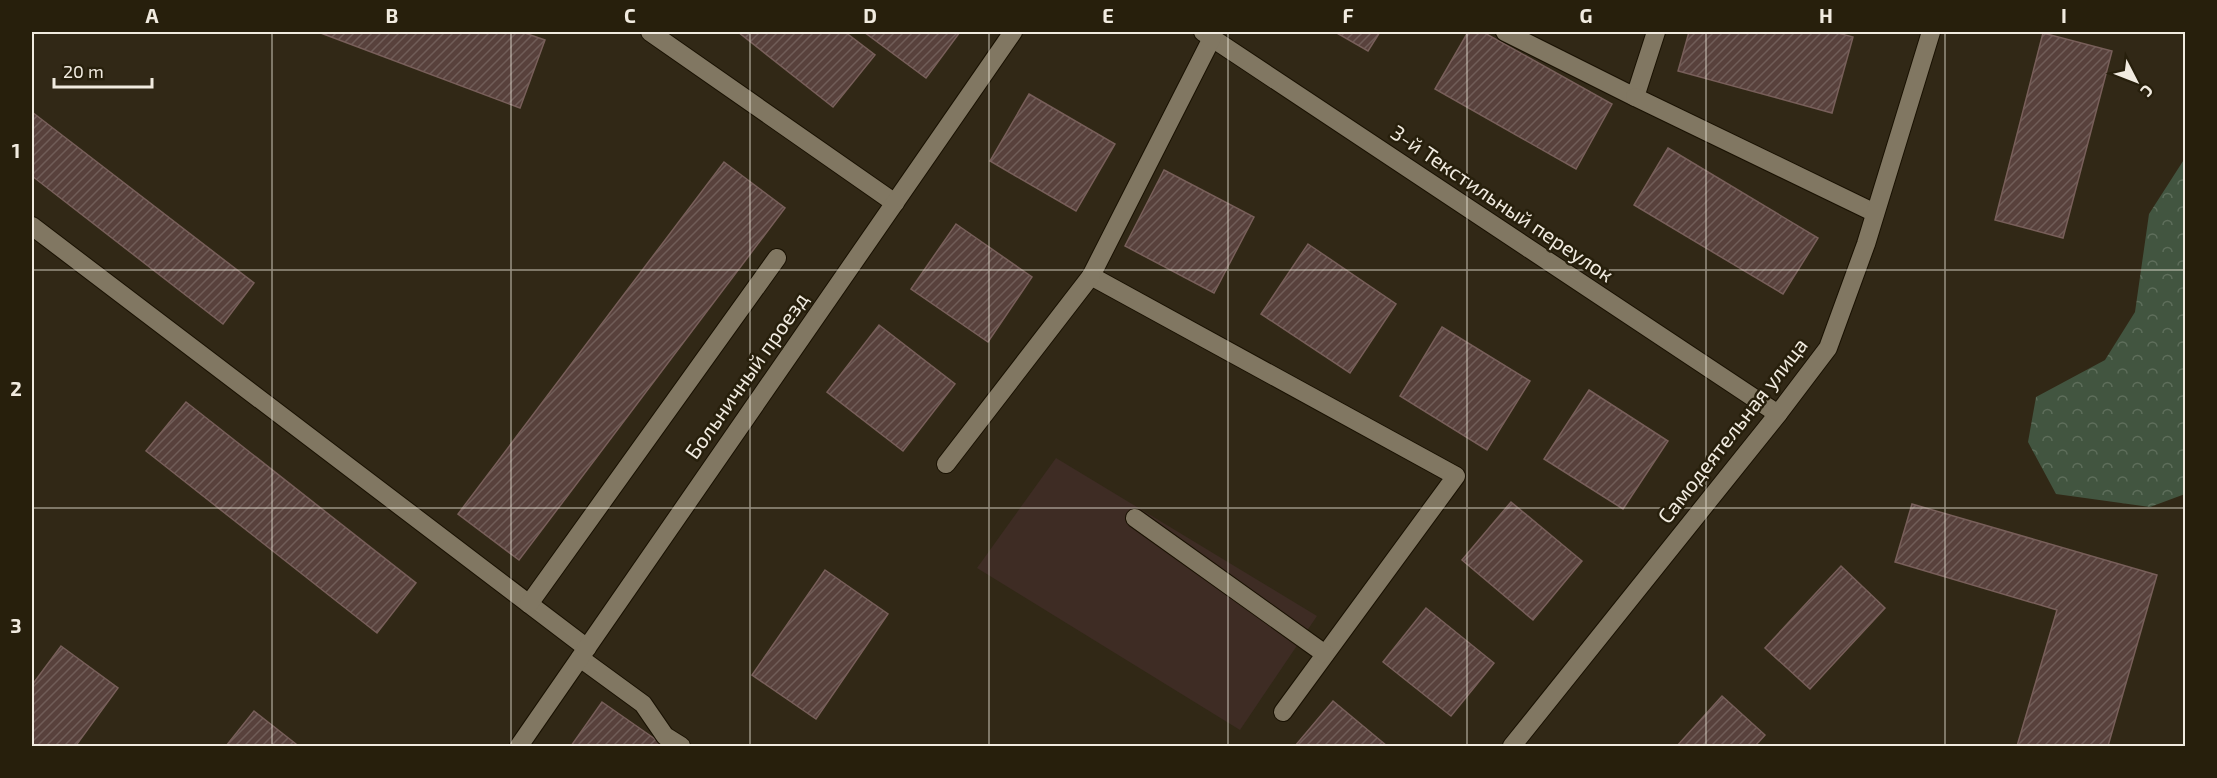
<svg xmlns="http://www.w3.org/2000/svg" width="2217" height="778" viewBox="0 0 2217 778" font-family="'Exo 2',sans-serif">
	<defs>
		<pattern id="forest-crowns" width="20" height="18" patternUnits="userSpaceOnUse" patternTransform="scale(1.5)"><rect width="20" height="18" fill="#425540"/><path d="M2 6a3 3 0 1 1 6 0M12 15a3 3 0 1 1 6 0" fill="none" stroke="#5e6e5b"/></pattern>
		<pattern id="building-hatch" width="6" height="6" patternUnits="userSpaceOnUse" patternTransform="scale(1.5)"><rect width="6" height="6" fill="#58413c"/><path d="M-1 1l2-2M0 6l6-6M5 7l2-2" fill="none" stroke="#705d58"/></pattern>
	</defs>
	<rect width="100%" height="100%" fill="#312816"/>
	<path fill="#3e2c24" d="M 1056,458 L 1317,616 L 1240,730 L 977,568 Z"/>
	<path fill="url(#forest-crowns)" d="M 2185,158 L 2185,494 L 2150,507 L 2056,494 L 2028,442 L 2036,397 L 2105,360 L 2135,312 L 2149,214 Z"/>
	<g fill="url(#building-hatch)" stroke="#785f5a" stroke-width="1.5">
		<path d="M 318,32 L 522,32 L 545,40 L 520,108 Z"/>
		<path d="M 738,32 L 845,32 L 875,55 L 833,107 Z"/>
		<path d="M 864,32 L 960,32 L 926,78 Z"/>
		<path d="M 1335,32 L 1380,32 L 1368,51 Z"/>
		<path d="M 1468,32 L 1483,32 L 1612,104 L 1576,169 L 1435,89 Z"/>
		<path d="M 1689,32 L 1834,32 L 1853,37 L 1832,113 L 1678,71 Z"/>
		<path d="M 2043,33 L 2112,51 L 2063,238 L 1995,220 Z"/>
		<path d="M 1029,94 L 1115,144 L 1076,211 L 990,161 Z"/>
		<path d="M 32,112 L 254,283 L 223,324 L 32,176 Z"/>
		<path d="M 1668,148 L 1818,238 L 1783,294 L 1634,205 Z"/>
		<path d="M 724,162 L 785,208 L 519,560 L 458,514 Z"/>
		<path d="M 1164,170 L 1254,217 L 1214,293 L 1125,246 Z"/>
		<path d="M 956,224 L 1032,277 L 988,342 L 911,289 Z"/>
		<path d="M 1308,244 L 1396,304 L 1350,373 L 1261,314 Z"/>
		<path d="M 879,325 L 955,384 L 903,451 L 827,392 Z"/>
		<path d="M 1442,327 L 1530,381 L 1487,450 L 1400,396 Z"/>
		<path d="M 1589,390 L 1668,441 L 1623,509 L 1544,459 Z"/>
		<path d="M 186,402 L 416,583 L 377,633 L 146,451 Z"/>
		<path d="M 1511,502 L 1582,561 L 1533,620 L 1462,560 Z"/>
		<path d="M 1912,504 L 2157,575 L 2108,746 L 2017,746 L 2057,610 L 1895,562 Z"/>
		<path d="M 1841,566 L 1885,608 L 1810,689 L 1765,648 Z"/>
		<path d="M 825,570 L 888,614 L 816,719 L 752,675 Z"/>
		<path d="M 1426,608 L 1494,663 L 1451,716 L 1383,662 Z"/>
		<path d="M 61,646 L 118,688 L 77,744 L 80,746 L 32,746 L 32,685 Z"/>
		<path d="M 1722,696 L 1765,735 L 1755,746 L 1677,746 Z"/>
		<path d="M 1333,701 L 1387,746 L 1295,746 Z"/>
		<path d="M 602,702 L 665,746 L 571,746 Z"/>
		<path d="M 254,711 L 296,744 L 294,746 L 226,746 Z"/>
	</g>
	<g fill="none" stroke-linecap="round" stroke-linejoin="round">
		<defs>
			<g id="minor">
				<path d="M 650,32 L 895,203"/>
				<path d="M 1203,32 L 1778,414"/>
				<path d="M 1505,32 L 1635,97 L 1656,32"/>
				<path d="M 1212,38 L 1091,276 L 1456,476 L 1283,712"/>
				<path d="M 1635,97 L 1875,213"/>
				<path d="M 32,226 L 587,648"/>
				<path d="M 946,464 L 1091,276"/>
				<path d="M 1135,518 L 1325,654"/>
				<path d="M 529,604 L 777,258"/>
				<path d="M 580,658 L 643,704 L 665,736 L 681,746"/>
				<path d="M 519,746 L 1013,32"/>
				<path d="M 1512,746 L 1778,414 L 1828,348 L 1866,244 L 1931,32"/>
			</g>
		</defs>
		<use href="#minor" stroke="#191102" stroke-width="20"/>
		<use href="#minor" stroke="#817762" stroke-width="18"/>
	</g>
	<path fill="none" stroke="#f1ebe0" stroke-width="1.5" stroke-opacity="0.55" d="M 272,32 L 272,746M 511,32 L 511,746M 750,32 L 750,746M 989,32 L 989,746M 1228,32 L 1228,746M 1467,32 L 1467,746M 1706,32 L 1706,746M 1945,32 L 1945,746M 32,270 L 2186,270M 32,508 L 2186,508"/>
	<g text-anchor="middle" stroke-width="5" stroke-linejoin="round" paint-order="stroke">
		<g font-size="21" fill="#f1ebe0" stroke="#271f0c">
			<text transform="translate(1502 204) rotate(34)" y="7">3-й Текстильный переулок</text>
			<text transform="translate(747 376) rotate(-55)" y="7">Больничный проезд</text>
			<text transform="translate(1733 431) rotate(-52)" y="7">Самодеятельная улица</text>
		</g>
	</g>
	<rect width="2217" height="778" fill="none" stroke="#271f0c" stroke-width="66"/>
	<g transform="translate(2136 81) rotate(132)" stroke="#271f0c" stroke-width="4.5" paint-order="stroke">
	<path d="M0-4.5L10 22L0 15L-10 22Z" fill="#f1ebe0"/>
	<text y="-9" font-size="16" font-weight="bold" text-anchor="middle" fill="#f1ebe0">С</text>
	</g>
	<path d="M54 78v9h98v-9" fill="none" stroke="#f1ebe0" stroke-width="3"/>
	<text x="63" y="78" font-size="18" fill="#f1ebe0" stroke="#271f0c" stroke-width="4.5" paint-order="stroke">20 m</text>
	<rect x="33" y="33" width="2151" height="712" fill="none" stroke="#f1ebe0" stroke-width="2"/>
	<g font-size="20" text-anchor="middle" font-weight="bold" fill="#f1ebe0">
		<text x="152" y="23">A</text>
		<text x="392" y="23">B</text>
		<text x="630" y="23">C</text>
		<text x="870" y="23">D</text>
		<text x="1108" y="23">E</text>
		<text x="1348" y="23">F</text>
		<text x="1586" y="23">G</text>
		<text x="1826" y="23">H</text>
		<text x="2064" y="23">I</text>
		<text x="16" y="158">1</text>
		<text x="16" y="396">2</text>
		<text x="16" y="633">3</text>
	</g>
</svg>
